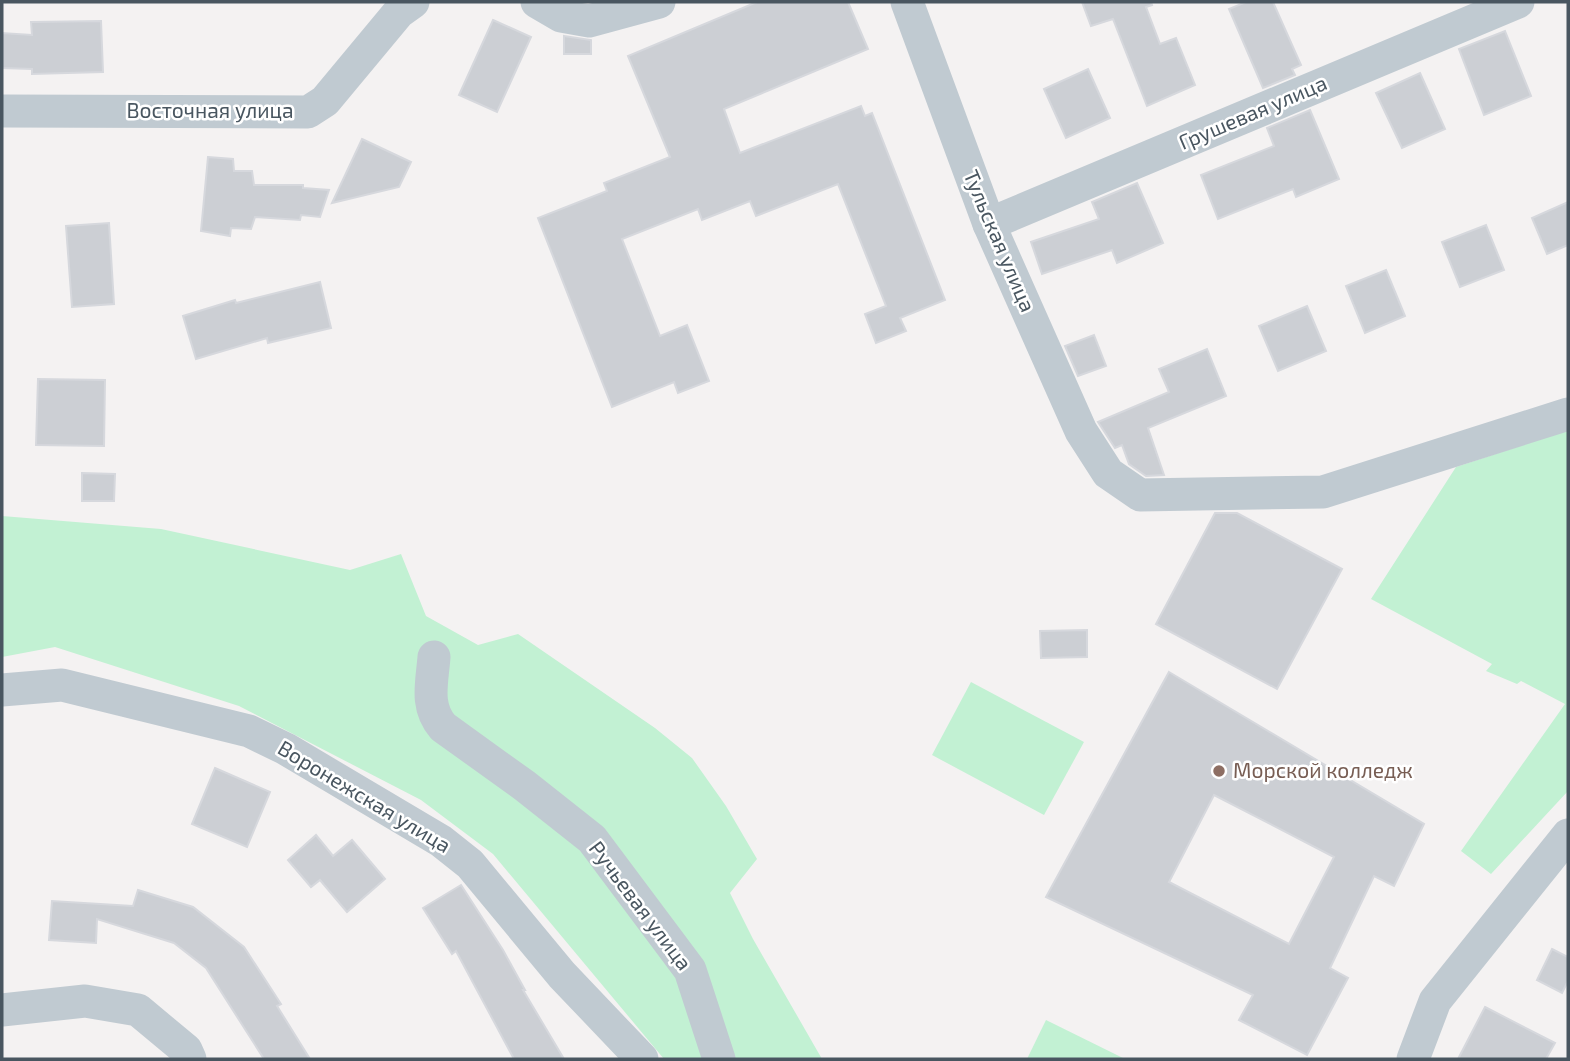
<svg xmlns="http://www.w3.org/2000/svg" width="1570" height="1061" viewBox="0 0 1570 1061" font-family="'Exo 2',sans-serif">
	<rect width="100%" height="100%" fill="#f4f2f2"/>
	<g fill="#c2f1d3">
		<path d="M 1568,430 L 1568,791 L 1491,874 L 1461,851 L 1565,704 L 1521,681 L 1517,684 L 1486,671 L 1492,664 L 1371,599 L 1456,467 Z"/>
		<path d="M 2,516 L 161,529 L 350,570 L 401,554 L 426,616 L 478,645 L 518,634 L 655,728 L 692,758 L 726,806 L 757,859 L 730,893 L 753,939 L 822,1059 L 664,1059 L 493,854 L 421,800 L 239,706 L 55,647 L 2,657 Z"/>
		<path d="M 971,682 L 1084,742 L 1044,815 L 932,755 Z"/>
		<path d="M 1046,1020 L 1125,1059 L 1027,1059 Z"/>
	</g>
	<g fill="#cccfd4" stroke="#d6d8dd" stroke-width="2" fill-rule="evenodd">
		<path d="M 757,2 L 848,2 L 868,49 L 724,109 L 740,153 L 861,106 L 865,116 L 872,113 L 945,300 L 900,318 L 906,331 L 876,343 L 865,314 L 886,306 L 838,184 L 756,216 L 750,201 L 702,220 L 698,209 L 622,239 L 660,336 L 687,325 L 709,381 L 678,393 L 674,382 L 612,407 L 538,218 L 607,191 L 604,183 L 670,157 L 628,56 Z"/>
		<path d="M 1082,2 L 1151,2 L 1152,5 L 1146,7 L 1160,44 L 1176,38 L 1195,85 L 1147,106 L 1113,19 L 1091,26 Z"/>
		<path d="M 1246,2 L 1273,2 L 1301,65 L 1292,69 L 1295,75 L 1263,88 L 1229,9 Z"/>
		<path d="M 493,20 L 531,37 L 497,112 L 459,95 Z"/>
		<path d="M 101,21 L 103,72 L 32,74 L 32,69 L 2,68 L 2,33 L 32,35 L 31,22 Z"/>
		<path d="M 1505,31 L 1531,96 L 1484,115 L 1459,49 Z"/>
		<path d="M 564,36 L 591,40 L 591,54 L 564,54 Z"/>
		<path d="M 1088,69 L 1110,118 L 1066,138 L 1044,89 Z"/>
		<path d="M 1420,73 L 1445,129 L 1402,148 L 1376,93 Z"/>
		<path d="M 1310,110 L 1339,179 L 1296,197 L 1293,189 L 1218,219 L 1201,175 L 1274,146 L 1267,128 Z"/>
		<path d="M 362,139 L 411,162 L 399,187 L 332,203 Z"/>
		<path d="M 208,157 L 233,159 L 234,171 L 252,171 L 254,185 L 303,185 L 303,188 L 329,190 L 320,217 L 301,215 L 300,220 L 255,217 L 251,229 L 231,228 L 230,236 L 201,231 Z"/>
		<path d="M 1137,183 L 1163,243 L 1117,263 L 1112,250 L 1042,274 L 1031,242 L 1099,219 L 1092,202 Z"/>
		<path d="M 1568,202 L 1568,245 L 1547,254 L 1532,218 Z"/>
		<path d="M 109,223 L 114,304 L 72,307 L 66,226 Z"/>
		<path d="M 1486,225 L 1504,270 L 1460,287 L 1442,242 Z"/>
		<path d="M 1386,270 L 1405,316 L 1365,333 L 1346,286 Z"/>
		<path d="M 320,282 L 331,328 L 268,343 L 267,338 L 196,359 L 183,316 L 235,300 L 236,303 Z"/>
		<path d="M 1307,306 L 1326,351 L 1278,371 L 1259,326 Z"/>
		<path d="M 1094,335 L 1106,366 L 1078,376 L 1065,346 Z"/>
		<path d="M 1207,349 L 1226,396 L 1148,428 L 1164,475 L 1146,476 L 1129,464 L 1122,445 L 1115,448 L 1098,422 L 1169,392 L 1159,369 Z"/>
		<path d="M 38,379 L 105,380 L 104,446 L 36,445 Z"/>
		<path d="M 82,473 L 115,474 L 114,501 L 82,501 Z"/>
		<path d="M 1215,513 L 1237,513 L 1342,569 L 1277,689 L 1156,624 Z"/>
		<path d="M 1087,630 L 1087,657 L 1041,658 L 1040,631 Z"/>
		<path d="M 1169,672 L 1424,824 L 1394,886 L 1374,876 L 1330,968 L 1348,978 L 1307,1055 L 1239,1020 L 1253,995 L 1046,897 ZM 1214,795 L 1334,857 L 1289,944 L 1169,882 Z"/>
		<path d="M 215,768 L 270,792 L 247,847 L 192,824 Z"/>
		<path d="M 316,835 L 333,856 L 352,840 L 385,879 L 347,912 L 320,880 L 311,887 L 288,860 Z"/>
		<path d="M 461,885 L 503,950 L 525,990 L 523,990 L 564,1059 L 514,1059 L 456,951 L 452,954 L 423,908 Z"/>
		<path d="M 138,890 L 193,907 L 244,947 L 281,1004 L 277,1006 L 310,1059 L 264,1059 L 206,968 L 174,943 L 97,919 L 96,943 L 49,940 L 52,901 L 133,906 Z"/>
		<path d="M 1552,949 L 1568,957 L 1568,981 L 1562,993 L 1537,980 Z"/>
		<path d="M 1485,1007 L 1555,1043 L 1546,1059 L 1458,1059 Z"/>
	</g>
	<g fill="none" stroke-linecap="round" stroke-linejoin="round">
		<g stroke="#c0cad1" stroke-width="33">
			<path d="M 537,2 L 561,16 L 589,21 L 659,2"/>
			<path d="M 907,2 L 989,224 L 1081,431 L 1108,473 L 1140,495 L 1323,492 L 1568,414"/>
			<path d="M 2,111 L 308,112 L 325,101 L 399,12 L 413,2"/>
			<path d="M 989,224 L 1518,2"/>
			<path d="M 434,657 C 432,683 425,706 443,727 L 525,786 L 592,839 L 690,970 L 719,1059"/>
			<path d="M 2,690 L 62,685 L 249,731 L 286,749 L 441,841 L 470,864 L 562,975 L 642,1059"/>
			<path d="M 2,1010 L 85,1001 L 138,1010 L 186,1050 L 190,1059"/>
			<path d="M 1413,1059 L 1435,1001 L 1568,835"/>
		</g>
	</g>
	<circle fill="#8d6e63" stroke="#fff" stroke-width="2.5" cx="1219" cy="771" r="7"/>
	<g text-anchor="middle" stroke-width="5" stroke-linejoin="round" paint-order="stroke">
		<g font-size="21" fill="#495660" stroke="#fff">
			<text x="210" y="118">Восточная улица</text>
			<text transform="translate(1253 113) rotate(-23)" y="7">Грушевая улица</text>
			<text transform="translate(999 241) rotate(67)" y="7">Тульская улица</text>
			<text transform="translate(364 797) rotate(31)" y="7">Воронежская улица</text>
			<text transform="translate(640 906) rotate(53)" y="7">Ручьевая улица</text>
		</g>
		<g font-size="21" fill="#785e54" stroke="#fff" text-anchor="start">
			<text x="1233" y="778">Морской колледж</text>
		</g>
	</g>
	<rect width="1570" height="1061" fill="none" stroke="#495660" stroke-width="7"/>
</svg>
